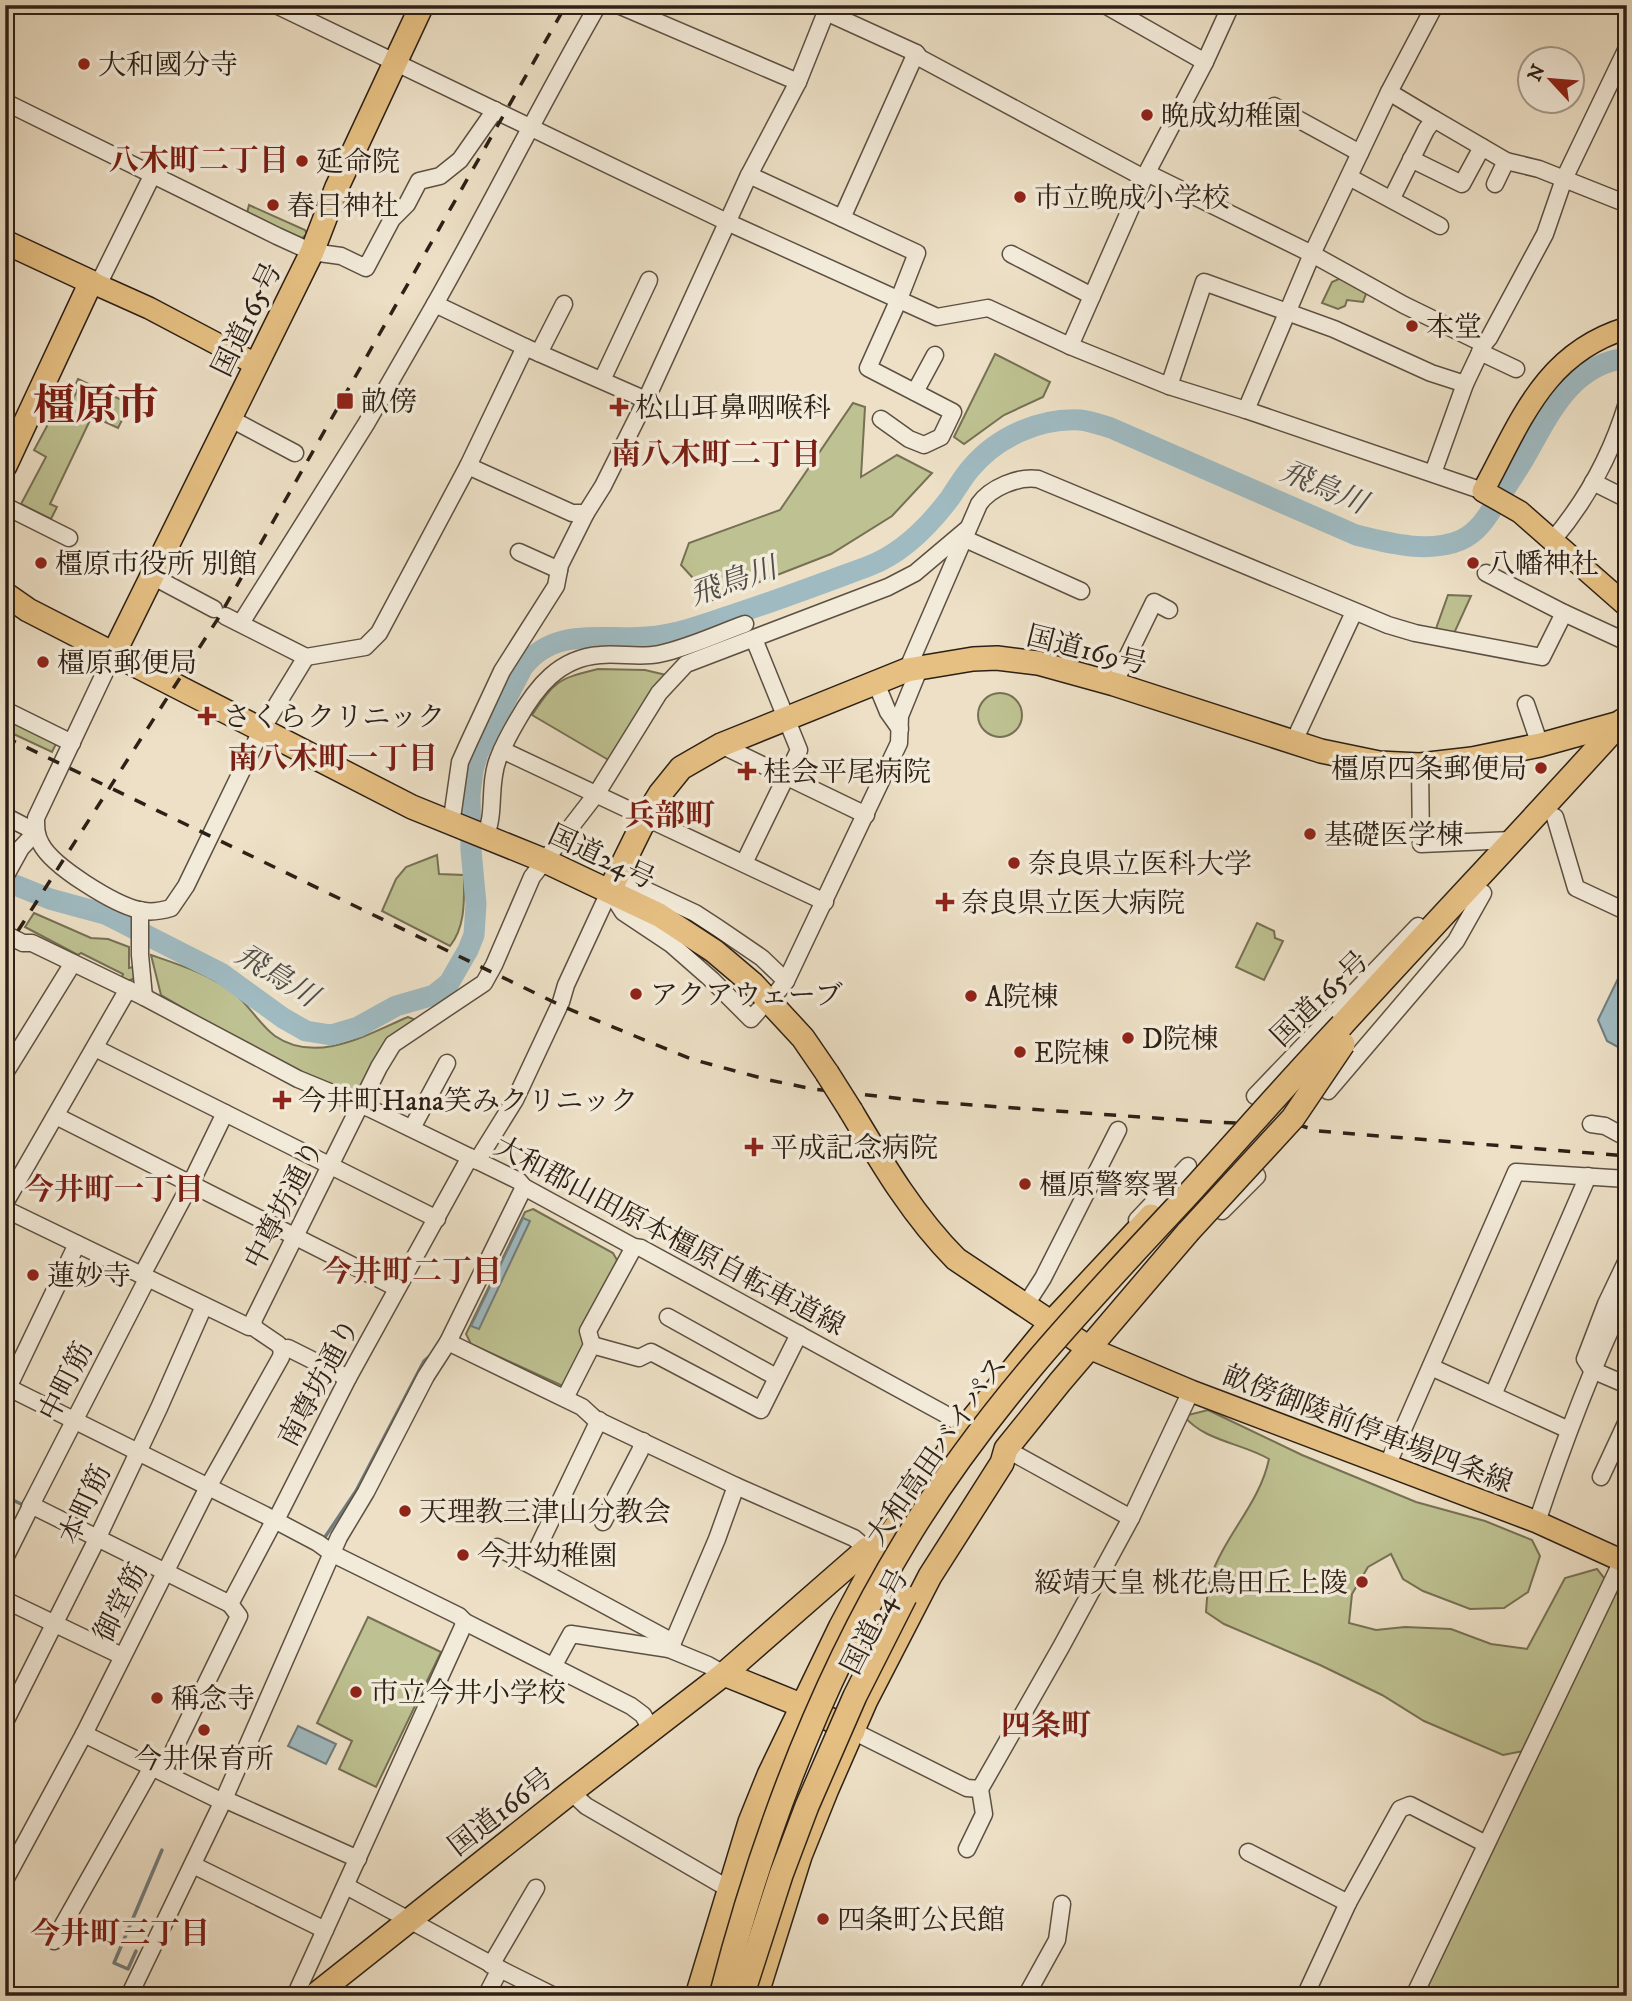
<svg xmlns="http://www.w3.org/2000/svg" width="1632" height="2001" viewBox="0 0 1632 2001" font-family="'IM FELL DW Pica','Noto Serif JP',serif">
	<rect width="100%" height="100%" fill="#ede0c6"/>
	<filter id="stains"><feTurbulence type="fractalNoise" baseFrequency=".00286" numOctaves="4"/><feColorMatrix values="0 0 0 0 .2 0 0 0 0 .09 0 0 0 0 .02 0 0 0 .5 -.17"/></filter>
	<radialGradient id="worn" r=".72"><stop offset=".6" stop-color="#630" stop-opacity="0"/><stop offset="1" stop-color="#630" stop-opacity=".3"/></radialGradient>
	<g fill="#bec191" stroke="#767054" stroke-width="2">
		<path d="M 249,205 L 305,230 L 307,234 L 301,239 L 247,213 Z"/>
		<path d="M 1341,278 L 1367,291 L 1363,302 L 1347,300 L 1345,306 L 1338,309 L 1322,303 L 1332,282 Z"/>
		<path d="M 995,354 L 1050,382 L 1043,397 L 1004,415 L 964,444 L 954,437 Z"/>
		<path d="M 78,379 L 130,404 L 118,428 L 92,416 L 50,504 L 57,507 L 51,519 L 21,504 L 46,457 L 34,450 L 53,415 L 63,419 L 77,391 L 74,388 Z"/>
		<path d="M 853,403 L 865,407 L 861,477 L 897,455 L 932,473 L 892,516 L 831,554 L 713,600 L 681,565 L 689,543 L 780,510 Z"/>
		<path d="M 1448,595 L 1471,596 L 1451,640 L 1433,637 Z"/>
		<path d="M 598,669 L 645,670 L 666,675 L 612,762 L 532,715 C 555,681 557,679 598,669 Z"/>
		<circle cx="1000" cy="715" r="22"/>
		<path d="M 5,716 L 58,740 L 52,752 L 5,730 Z"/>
		<path d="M 437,855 L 439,874 L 464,875 C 464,899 466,926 450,946 L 382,911 L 396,879 L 406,867 Z"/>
		<path d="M 34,913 L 91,938 L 108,939 L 129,947 L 129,968 L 137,966 L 135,978 L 128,981 L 122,977 L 123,974 L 81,953 L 78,955 L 25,927 Z"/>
		<path d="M 1257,923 L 1274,931 L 1275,938 L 1283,941 L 1264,980 L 1236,967 Z"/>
		<path d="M 151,955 C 180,965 209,974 234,993 C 249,1005 259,1024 275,1036 C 317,1065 368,1034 408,1017 L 421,1022 L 356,1098 L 265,1056 L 161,995 Z"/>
		<path d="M 533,1209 L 613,1253 L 617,1260 L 586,1344 L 565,1387 L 471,1344 L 466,1334 L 525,1212 Z"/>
		<path d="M 1208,1410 L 1302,1455 L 1416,1502 L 1485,1521 L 1532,1540 L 1540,1556 L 1528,1592 L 1504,1608 L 1470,1609 L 1423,1591 L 1403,1579 L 1391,1554 L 1368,1567 L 1352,1594 L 1349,1623 L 1376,1630 L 1405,1627 L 1451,1629 L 1491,1644 L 1527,1649 L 1565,1578 L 1597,1569 L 1611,1587 L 1539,1748 L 1503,1755 L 1424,1721 L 1382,1695 L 1320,1665 L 1224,1624 L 1206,1612 C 1207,1601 1207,1589 1210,1579 C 1224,1536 1260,1503 1269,1459 C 1242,1443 1204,1441 1184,1416 Z"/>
		<path d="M 1627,1584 L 1627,1996 L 1423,1996 L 1617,1587 Z"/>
		<path d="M 368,1617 L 441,1652 L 376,1787 L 339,1769 L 352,1741 L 317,1723 Z"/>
	</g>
	<g fill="#9fbac1" stroke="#717c7d" stroke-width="2">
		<path d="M 1627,960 L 1627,1052 L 1607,1041 L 1598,1020 Z"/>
		<path d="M 523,1218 L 530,1221 L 479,1329 L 471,1326 Z"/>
		<path d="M 298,1726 L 336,1744 L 326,1764 L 288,1746 Z"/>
	</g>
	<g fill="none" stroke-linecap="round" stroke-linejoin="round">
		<g stroke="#717c7d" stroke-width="3.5">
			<path d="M 5,1496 L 27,1507"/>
			<path d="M 323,1540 L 356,1491 L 424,1361 L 431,1355"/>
			<path d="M 136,1951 L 128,1969 L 114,1963 L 162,1850"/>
		</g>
		<path stroke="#9fbac1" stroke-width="21" d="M 5,881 L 50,899 L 105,914 L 221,973 L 283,1018 L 306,1031 L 331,1035 L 358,1027 L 396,1006 L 434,995 L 449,983 L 468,950 L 474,935 L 476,904 L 471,850 L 470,795 L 473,770 L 478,753 L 523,667 C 555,626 602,641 647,637 C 675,635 703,625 729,616 C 776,601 823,583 869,566 C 903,553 929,526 950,498 C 957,488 963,477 971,468 C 997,437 1039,418 1080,420 C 1090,421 1101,425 1111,428 L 1356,535 C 1388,543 1429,554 1461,540 C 1479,532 1489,514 1499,498 C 1509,483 1519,468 1528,452 C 1551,411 1573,364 1627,358"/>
		<defs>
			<g id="minor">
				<path d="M 276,5 L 727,222 L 937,317 L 988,308 L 1070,346 L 1169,386 L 1246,410 L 1483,491"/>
				<path d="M 598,5 C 541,104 491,205 435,304 L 525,347 L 646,400"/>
				<path d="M 618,5 L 798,82"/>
				<path d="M 1105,5 L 1205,62"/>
				<path d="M 826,12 L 916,53 L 920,58 L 1144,178"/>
				<path d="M 1389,92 L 1434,119 L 1426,130 L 1392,198"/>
				<path d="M 5,102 L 277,236 L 312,252 L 341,256 L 366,268 L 392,219 L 407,204 L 419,181 L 440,176 L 460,160 L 495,110"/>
				<path d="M 1274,106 L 1360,153"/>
				<path d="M 1434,119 L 1506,161 L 1539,169 L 1627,204"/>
				<path d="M 1411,159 L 1462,184 L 1482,147"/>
				<path d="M 1147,173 L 1312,254 L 1404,305 L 1484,344"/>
				<path d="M 749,175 L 917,253 L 899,299 L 868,368 L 953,412 L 941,437 L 924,445 L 909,439 L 881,419"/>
				<path d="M 1349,177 L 1440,226"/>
				<path d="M 1495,184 L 1506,161"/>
				<path d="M 842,218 L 916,53"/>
				<path d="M 1011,254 L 1092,296"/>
				<path d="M 98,285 L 152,176"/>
				<path d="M 1070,346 L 1144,178 L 1205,62 L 1231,5"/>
				<path d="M 1480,352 L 1516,369"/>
				<path d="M 539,353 L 564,304"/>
				<path d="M 602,380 L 649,280"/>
				<path d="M 1169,386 L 1204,282 L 1334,329 L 1431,373 L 1465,384"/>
				<path d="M 915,392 L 935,355"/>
				<path d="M 1246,410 L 1312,254 L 1389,92 L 1435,5"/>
				<path d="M 231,419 L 295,453"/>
				<path d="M 468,466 L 572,513 L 586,513 L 603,486 L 646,400 L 748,177 L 798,82 L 826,12 L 824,5"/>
				<path d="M 1433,473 L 1465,384 L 1484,344 L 1489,338 L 1545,234 L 1564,179 L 1627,48"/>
				<path d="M 1593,482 L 1627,499"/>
				<path d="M 5,506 L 69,538"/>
				<path d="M 963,538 L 1081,591"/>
				<path d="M 1552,541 C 1586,501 1612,453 1627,403"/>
				<path d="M 519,552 L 559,570"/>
				<path d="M 1486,573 L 1564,613"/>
				<path d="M 152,576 L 214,609"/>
				<path d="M 225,616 L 306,657 L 365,647 L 379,633 L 468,466 L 525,347"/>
				<path d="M 241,623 L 366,424 L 435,304"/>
				<path d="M 114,653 L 36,818 C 36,828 36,835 41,844 C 53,867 114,904 139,910 C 150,913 161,911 171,908 L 186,886 L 262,729 L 306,657"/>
				<path d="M 907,670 L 979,504 C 990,488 1018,476 1038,479 L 1388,625 L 1415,633 L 1542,657 L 1564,613 L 1627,642"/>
				<path d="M 876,683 L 888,712 L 900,729"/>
				<path d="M 1114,684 L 1154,602 L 1169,610"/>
				<path d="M 1526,704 L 1540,745"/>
				<path d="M 5,710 L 72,743"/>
				<path d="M 1294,741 L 1354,612"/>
				<path d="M 721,745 L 866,815"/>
				<path d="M 502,750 L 825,902"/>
				<path d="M 1420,765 L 1421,844 L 1512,840"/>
				<path d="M 5,816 L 36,832"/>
				<path d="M 1555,817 L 1576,888 L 1621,909 L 1627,898"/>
				<path d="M 448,823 L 453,811 L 460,762 L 469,742 L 502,671 L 556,586 L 560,565 L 586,513"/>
				<path d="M 485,837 C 496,813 488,785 498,759 C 503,746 510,733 517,721 C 536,687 559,658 600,655 C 619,653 640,658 659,654 C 688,648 717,634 745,624"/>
				<path d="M 744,863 L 799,750 L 754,639"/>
				<path d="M 5,877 L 21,848 L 36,832"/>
				<path d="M 610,890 L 633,884 L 695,913 L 718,928 L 762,958 L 786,981"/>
				<path d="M 611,893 L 623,912 L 671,944 L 712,980 L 751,1019 L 759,1010"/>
				<path d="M 140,910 L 140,955 L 144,997"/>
				<path d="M 5,934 L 23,943 L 32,943 L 144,997 L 298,1079 L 371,1109 L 519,1181 L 524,1187 L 634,1247 L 641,1248 L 943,1413 L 966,1427"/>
				<path d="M 778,991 L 786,981 L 899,743 L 900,716 L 920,667"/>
				<path d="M 95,1048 L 437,1219"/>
				<path d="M 5,1073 L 73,963"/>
				<path d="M 1328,1091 L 1456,941 L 1483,893"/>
				<path d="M 1255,1096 L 1418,926"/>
				<path d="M 56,1116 L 397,1288"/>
				<path d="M 1591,1124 L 1605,1126 L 1627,1138"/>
				<path d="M 412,1128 L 447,1063"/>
				<path d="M 477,1161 L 515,1100 L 561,1002 L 566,985 L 610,890"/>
				<path d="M 5,1203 L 128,989"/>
				<path d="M 5,1209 L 249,1327 L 253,1327 L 278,1344 L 282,1349 L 288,1348 L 348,1378"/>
				<path d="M 1222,1211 L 1257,1176"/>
				<path d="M 1137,1220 L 1188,1166"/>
				<path d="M 1627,1260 L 1606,1304 L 1585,1359 L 1592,1370 L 1627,1385"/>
				<path d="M 142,1275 L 190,1185 L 225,1113"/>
				<path d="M 1025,1306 L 1043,1278 L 1118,1130"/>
				<path d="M 668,1317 L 776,1377"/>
				<path d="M 253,1327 L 254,1319 L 379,1067 L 393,1044 L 484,983 L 494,965 L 532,877 L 597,793 L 659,693 L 686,664 L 888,587 L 915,573 L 966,530"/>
				<path d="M 448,1342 L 582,1407 L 595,1419 L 736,1486 L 854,1538 L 867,1549"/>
				<path d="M 592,1345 L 639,1358 L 651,1352 L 761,1410 L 799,1334"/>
				<path d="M 1431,1367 L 1569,1430"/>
				<path d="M 5,1386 L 265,1515 L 318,1543 L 333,1554 L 459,1616 L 465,1622 L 631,1706 L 643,1715 L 652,1731"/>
				<path d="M 5,1394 L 77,1244"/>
				<path d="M 1493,1395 L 1588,1176"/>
				<path d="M 565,1398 L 592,1345 L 588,1331 L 634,1247"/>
				<path d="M 1006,1449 L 1131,1518"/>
				<path d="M 1387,1466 L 1516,1172 L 1627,1179"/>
				<path d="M 1601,1477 L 1627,1421"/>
				<path d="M 31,1505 L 230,1604 L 274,1521"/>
				<path d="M 30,1507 L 147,1279"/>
				<path d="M 275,1522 L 348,1378 L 470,1157"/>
				<path d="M 603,1522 L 640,1451 L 643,1441"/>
				<path d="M 1537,1522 C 1563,1444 1591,1369 1627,1294"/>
				<path d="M 497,1547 L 673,1642 L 669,1649"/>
				<path d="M 5,1558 L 29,1510"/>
				<path d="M 530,1564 L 599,1420"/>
				<path d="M 5,1600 L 122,1656"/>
				<path d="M 673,1642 L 717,1539 L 736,1486"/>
				<path d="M 554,1665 L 571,1634 L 669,1649 L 708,1665 L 724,1674"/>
				<path d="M 5,1722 L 97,1539 L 159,1408 L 204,1306"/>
				<path d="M 853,1731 L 967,1788 L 980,1789"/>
				<path d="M 84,1734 L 223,1802"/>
				<path d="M 163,1772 L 239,1616 L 230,1604"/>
				<path d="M 571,1792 L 586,1806 L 736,1893"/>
				<path d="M 224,1799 L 358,1859"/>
				<path d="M 967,1849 L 984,1814 L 980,1789 L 1061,1647 L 1131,1518 L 1191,1391"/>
				<path d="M 1248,1852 L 1348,1903"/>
				<path d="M 193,1865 L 325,1930"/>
				<path d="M 5,1880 L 84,1734 L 208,1487 L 281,1357 L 282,1349"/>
				<path d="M 346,1886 L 500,1969 L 554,1996"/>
				<path d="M 54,1941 L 152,1767"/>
				<path d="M 491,1965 L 536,1888"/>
				<path d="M 129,1996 L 224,1799 L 339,1537 L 366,1492 L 426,1376 L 448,1342 L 524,1187"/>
				<path d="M 295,1996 L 465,1622"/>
				<path d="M 486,1996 L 500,1969"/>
				<path d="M 1026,1996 L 1057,1940 L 1062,1904"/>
				<path d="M 1305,1996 L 1348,1903 L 1400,1809 L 1410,1805 L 1486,1844"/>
				<path d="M 1414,1996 L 1622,1561"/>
			</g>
			<g id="major">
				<path d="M 91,282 L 149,308 L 257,365"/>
				<path d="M 1627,328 C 1544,353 1521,421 1483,491 L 1520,512 L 1627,606"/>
				<path d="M 1089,1348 L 1191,1391 L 1537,1522 L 1627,1563"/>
			</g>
			<g id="highway">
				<path d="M 5,242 L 91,282 L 5,466"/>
				<path d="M 5,594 L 28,610 L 412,807 L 543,860 L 659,915 L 714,951 L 753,984 L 803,1038 L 827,1073"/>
				<path d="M 114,653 L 312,252 L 337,187 L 422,5"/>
				<path d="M 610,890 L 646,817 L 660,794 L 681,768 L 721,745 L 907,670 L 973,659 L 997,658 L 1038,663 L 1114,684 L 1321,751 L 1379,763 L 1420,765 L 1472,759 L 1540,745 L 1627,721"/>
				<path d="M 1342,1025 C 1435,923 1530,823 1622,721"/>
				<path d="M 851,1111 C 882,1163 913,1216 956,1259 L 1089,1348"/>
				<path d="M 724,1674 L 803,1706 L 853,1731"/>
				<path d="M 314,1996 L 571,1792 L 724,1674 L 867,1549 L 882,1545 L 888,1538"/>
				<path d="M 697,1996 L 750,1822 L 769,1775 L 841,1626 L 888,1538 L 966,1427 L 1051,1323 L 1151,1216"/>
				<path d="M 756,1996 L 800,1856 L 827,1789 L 866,1700 L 930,1576 L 1002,1463 L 1006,1449 L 1060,1382 L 1188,1232"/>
			</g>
		</defs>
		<use href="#minor" stroke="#5d5042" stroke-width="19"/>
		<use href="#major" stroke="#2d2016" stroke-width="24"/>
		<use href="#highway" stroke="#2d2016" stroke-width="26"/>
		<use href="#minor" stroke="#f3ebda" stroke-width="16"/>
		<use href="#major" stroke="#e6c083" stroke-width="21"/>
		<use href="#highway" stroke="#e6c083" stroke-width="23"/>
		<g stroke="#2d2016" stroke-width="3.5" stroke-dasharray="12 12" stroke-linecap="butt">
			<path d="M 5,737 L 564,1007 L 691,1059 L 769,1080 L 813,1089 L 931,1102 L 1210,1122 L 1302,1126 L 1318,1131 L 1627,1156"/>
			<path d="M 5,951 L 219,617 L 566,5"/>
		</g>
		<defs>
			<g id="highway-bridge">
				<path d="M 827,1073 L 851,1111"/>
				<path d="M 1188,1232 L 1293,1118 L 1343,1044"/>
				<path d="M 721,1996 C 762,1837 821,1680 906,1540 C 984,1411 1082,1308 1184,1199 C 1237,1141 1288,1082 1342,1025"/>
				<path d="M 742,1996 L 781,1875 L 807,1806 L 855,1696 L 905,1597"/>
			</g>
		</defs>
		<use href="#highway-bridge" stroke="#2d2016" stroke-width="26" stroke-linecap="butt"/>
		<use href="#highway-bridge" stroke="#e6c083" stroke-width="23"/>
	</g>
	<g fill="#8f2418" stroke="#f3ebda" stroke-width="2.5">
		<circle cx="84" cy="64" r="7"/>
		<circle cx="1147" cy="115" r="7"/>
		<circle cx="302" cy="161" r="7"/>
		<circle cx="1020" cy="197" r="7"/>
		<circle cx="273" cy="205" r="7"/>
		<circle cx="1412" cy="326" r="7"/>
		<rect x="336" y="392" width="18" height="18" rx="3.5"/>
		<path d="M615.5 396.5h7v7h7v7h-7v7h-7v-7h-7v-7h7z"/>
		<circle cx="41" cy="563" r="7"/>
		<circle cx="1473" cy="563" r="7"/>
		<circle cx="43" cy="662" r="7"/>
		<path d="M203.5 705.5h7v7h7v7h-7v7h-7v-7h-7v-7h7z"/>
		<circle cx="1541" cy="768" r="7"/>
		<path d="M743.5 760.5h7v7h7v7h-7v7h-7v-7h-7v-7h7z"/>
		<circle cx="1310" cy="834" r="7"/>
		<circle cx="1014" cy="863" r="7"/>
		<path d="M941.5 891.5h7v7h7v7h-7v7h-7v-7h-7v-7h7z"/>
		<circle cx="636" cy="994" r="7"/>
		<circle cx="971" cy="996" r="7"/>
		<circle cx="1128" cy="1038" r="7"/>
		<circle cx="1020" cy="1052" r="7"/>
		<path d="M278.5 1089.5h7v7h7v7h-7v7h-7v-7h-7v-7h7z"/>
		<path d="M750.5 1136.5h7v7h7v7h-7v7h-7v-7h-7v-7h7z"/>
		<circle cx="1025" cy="1184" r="7"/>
		<circle cx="33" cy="1275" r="7"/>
		<circle cx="405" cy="1511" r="7"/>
		<circle cx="463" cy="1555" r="7"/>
		<circle cx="1362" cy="1582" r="7"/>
		<circle cx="356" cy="1692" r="7"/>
		<circle cx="157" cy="1698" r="7"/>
		<circle cx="204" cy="1730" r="7"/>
		<circle cx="823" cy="1919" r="7"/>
	</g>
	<g text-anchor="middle" stroke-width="7" stroke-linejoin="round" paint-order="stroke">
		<g font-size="28" fill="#2d2016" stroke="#f3ebda" text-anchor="start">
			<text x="98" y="74">大和國分寺</text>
			<text x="1161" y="125">晩成幼稚園</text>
			<text x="316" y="171">延命院</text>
			<text x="1034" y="207">市立晩成小学校</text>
			<text x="287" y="215">春日神社</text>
			<text x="1426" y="336">本堂</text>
			<text x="361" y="411">畝傍</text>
			<text x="635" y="417">松山耳鼻咽喉科</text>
			<text x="55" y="573">橿原市役所 別館</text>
			<text x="1487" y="573">八幡神社</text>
			<text x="57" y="672">橿原郵便局</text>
			<text x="223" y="726">さくらクリニック</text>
			<text x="1527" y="778" text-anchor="end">橿原四条郵便局</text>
			<text x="763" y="781">桂会平尾病院</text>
			<text x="1324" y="844">基礎医学棟</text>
			<text x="1028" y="873">奈良県立医科大学</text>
			<text x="961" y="912">奈良県立医大病院</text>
			<text x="650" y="1004">アクアウェーブ</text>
			<text x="985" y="1006">A院棟</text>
			<text x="1142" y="1048">D院棟</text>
			<text x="1034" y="1062">E院棟</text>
			<text x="298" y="1110">今井町Hana笑みクリニック</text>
			<text x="770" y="1157">平成記念病院</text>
			<text x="1039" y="1194">橿原警察署</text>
			<text x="47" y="1285">蓮妙寺</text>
			<text x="419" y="1521">天理教三津山分教会</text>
			<text x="477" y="1565">今井幼稚園</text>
			<text x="1348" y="1592" text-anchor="end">綏靖天皇 桃花鳥田丘上陵</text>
			<text x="370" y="1702">市立今井小学校</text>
			<text x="171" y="1708">稱念寺</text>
			<text x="204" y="1768" text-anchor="middle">今井保育所</text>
			<text x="837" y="1929">四条町公民館</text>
		</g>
		<g font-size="28" fill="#2d2016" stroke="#f3ebda">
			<text transform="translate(246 319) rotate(-64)" y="10">国道165号</text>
			<text transform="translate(1087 649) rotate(14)" y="10">国道169号</text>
			<text transform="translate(602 856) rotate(25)" y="10">国道24号</text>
			<text transform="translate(1319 998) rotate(-44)" y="10">国道165号</text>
			<text transform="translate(283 1204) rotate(-63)" y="10">中尊坊通り</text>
			<text transform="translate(670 1235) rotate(28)" y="10">大和郡山田原本橿原自転車道線</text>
			<text transform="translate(65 1381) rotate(-63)" y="10">中町筋</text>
			<text transform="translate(318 1382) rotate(-62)" y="10">南尊坊通り</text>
			<text transform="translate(1368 1428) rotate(21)" y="10">畝傍御陵前停車場四条線</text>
			<text transform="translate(936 1450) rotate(-55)" y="10">大和高田バイパス</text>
			<text transform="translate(84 1504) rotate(-65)" y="10">本町筋</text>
			<text transform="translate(120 1602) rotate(-63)" y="10">御堂筋</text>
			<text transform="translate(874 1621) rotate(-63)" y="10">国道24号</text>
			<text transform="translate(500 1811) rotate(-38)" y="10">国道166号</text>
		</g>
		<g font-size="30" font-weight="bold" fill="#7a1f14" stroke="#f3ebda">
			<text x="199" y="170">八木町二丁目</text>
			<text x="716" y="464">南八木町二丁目</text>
			<text x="333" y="768">南八木町一丁目</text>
			<text x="670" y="825">兵部町</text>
			<text x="114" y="1199">今井町一丁目</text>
			<text x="412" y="1281">今井町二丁目</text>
			<text x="1046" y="1735">四条町</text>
			<text x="120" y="1943">今井町三丁目</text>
		</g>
		<g font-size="30" font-style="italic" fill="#4f4e49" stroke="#f3ebda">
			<text transform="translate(1324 487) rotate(23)" y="10">飛鳥川</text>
			<text transform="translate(733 581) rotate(-19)" y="10">飛鳥川</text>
			<text transform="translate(277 975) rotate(32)" y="10">飛鳥川</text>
		</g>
		<g font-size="42" font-weight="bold" fill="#7a1f14" stroke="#f3ebda">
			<text x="96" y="419">橿原市</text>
		</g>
	</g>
	<rect width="1632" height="2001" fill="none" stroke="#ede0c6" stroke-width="28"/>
	<rect x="7" y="7" width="1618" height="1987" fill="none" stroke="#2d2016" stroke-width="3.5"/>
	<rect x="14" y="14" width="1604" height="1973" fill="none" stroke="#2d2016" stroke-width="2"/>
	<g transform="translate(1551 80) rotate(296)"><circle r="33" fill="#f3ebda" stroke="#a49a8c" stroke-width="2"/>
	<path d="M0-5L12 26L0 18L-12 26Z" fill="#8f2418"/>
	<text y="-10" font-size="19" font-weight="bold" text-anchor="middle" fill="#2d2016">N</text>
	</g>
	<rect width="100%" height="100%" filter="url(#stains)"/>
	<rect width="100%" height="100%" fill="url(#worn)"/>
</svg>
